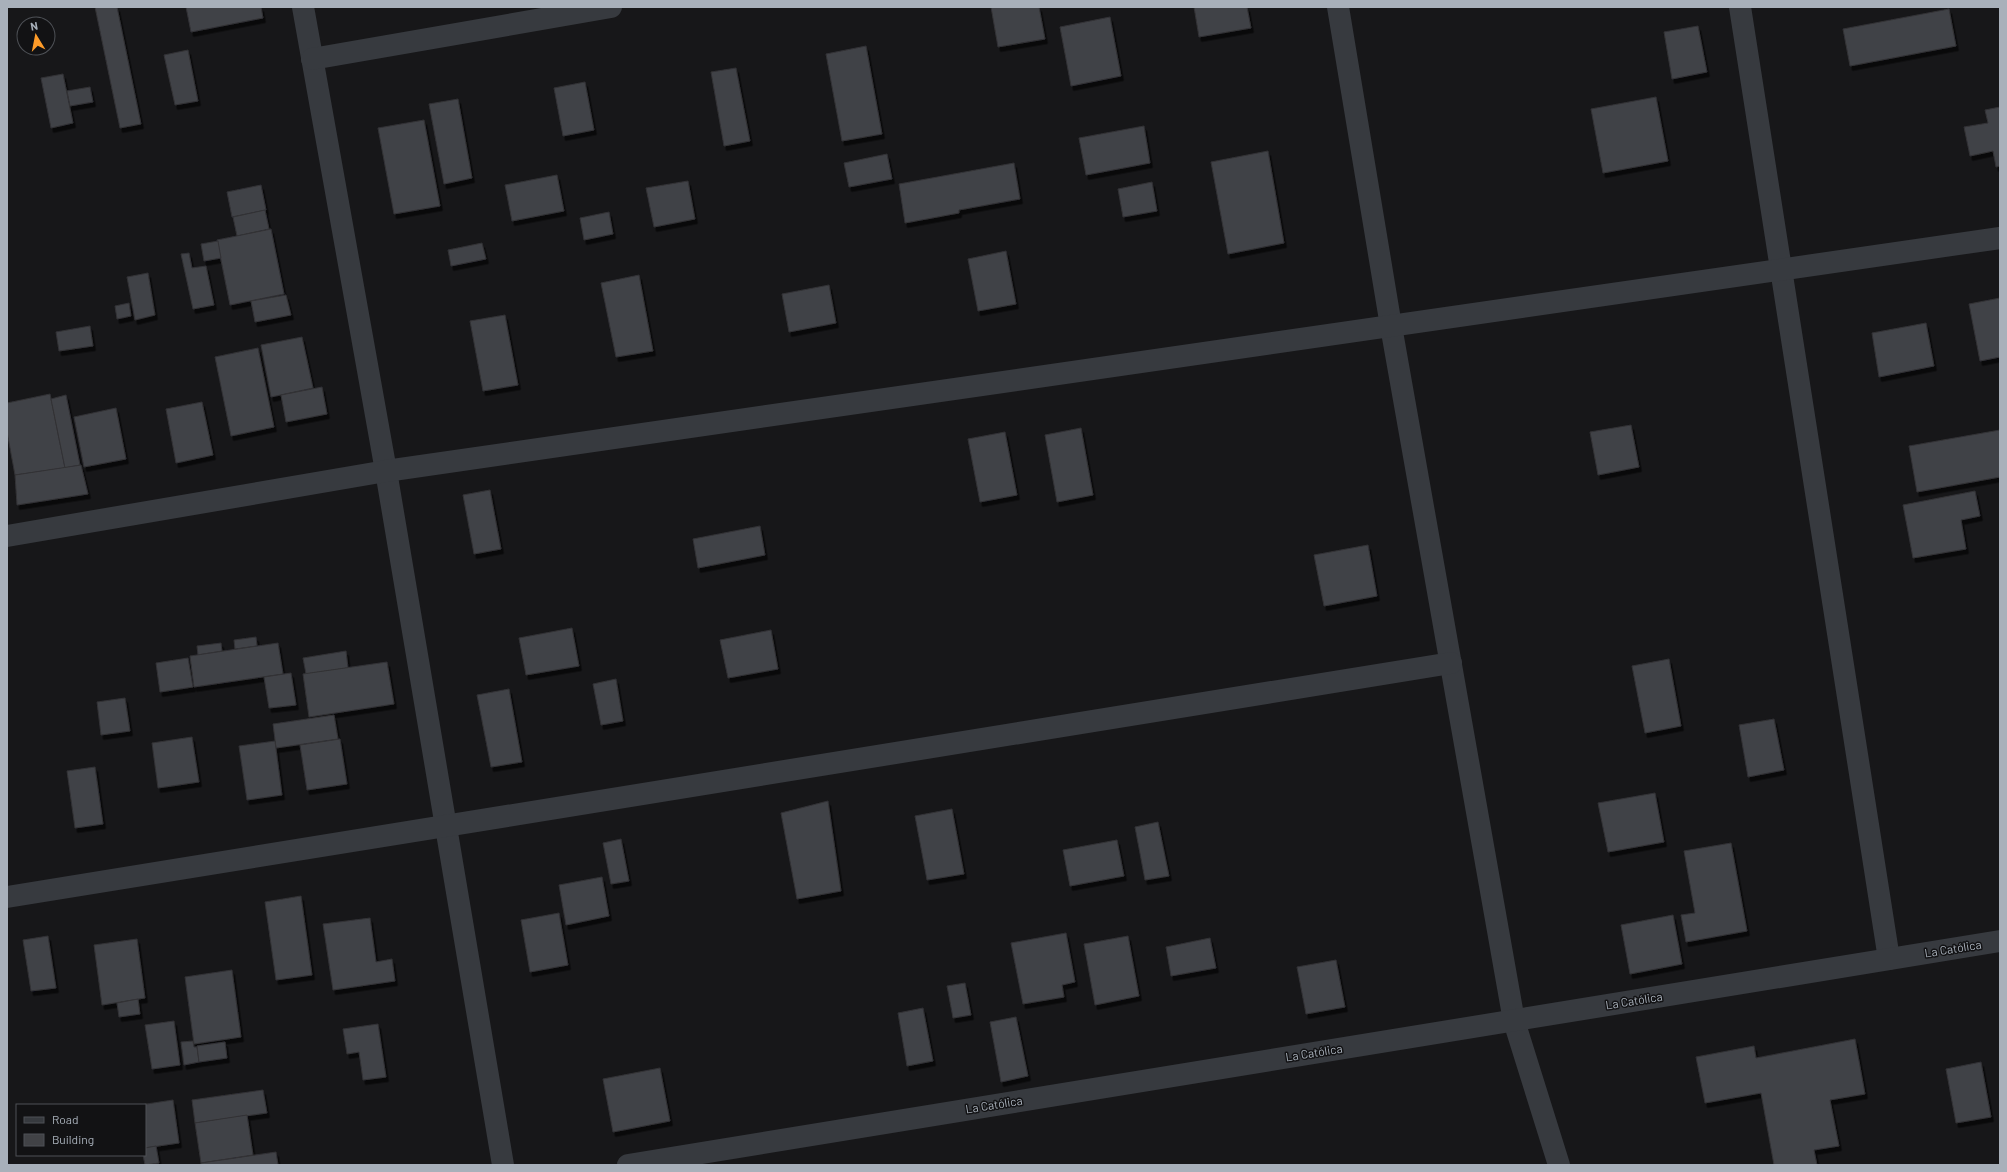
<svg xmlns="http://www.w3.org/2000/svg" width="2007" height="1172" viewBox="0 0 2007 1172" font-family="Barlow,sans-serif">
	<defs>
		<filter id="shadow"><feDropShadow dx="2.5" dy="4.5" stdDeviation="0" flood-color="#0009"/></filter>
	</defs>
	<rect width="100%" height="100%" fill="#171719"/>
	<g fill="#414246" stroke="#313135" filter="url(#shadow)">
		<path d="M 95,7 L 117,7 L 141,124 L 120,128 Z"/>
		<path d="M 186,7 L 261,7 L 263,18 L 191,32 Z"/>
		<path d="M 991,7 L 1039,7 L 1045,39 L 998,47 Z"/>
		<path d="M 1194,7 L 1247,7 L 1251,28 L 1199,37 Z"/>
		<path d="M 1949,9 L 1956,46 L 1850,66 L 1843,29 Z"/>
		<path d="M 1110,17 L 1121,76 L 1071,86 L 1060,27 Z"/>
		<path d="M 1698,26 L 1707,72 L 1672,79 L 1664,32 Z"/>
		<path d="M 866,46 L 882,134 L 842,141 L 826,54 Z"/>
		<path d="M 188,50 L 198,101 L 175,105 L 164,55 Z"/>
		<path d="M 736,68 L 750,141 L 724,146 L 711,72 Z"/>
		<path d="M 63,74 L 73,123 L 51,128 L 41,78 Z"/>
		<path d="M 585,82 L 594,130 L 563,136 L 554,88 Z"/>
		<path d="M 90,87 L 93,102 L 70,106 L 67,91 Z"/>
		<path d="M 1656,97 L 1668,161 L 1603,173 L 1591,109 Z"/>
		<path d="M 458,99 L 472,178 L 444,184 L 429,104 Z"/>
		<path d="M 2000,107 L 2000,166 L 1996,167 L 1993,151 L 1970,156 L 1964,127 L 1988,123 L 1985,110 Z"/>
		<path d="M 424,120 L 440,206 L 394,214 L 378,128 Z"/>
		<path d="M 1144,126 L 1150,163 L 1086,175 L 1079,138 Z"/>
		<path d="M 1268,151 L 1284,243 L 1228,254 L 1211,162 Z"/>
		<path d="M 887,154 L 892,179 L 849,187 L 844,163 Z"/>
		<path d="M 1014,163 L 1020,199 L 959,210 L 959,213 L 905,223 L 899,184 Z"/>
		<path d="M 557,175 L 564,211 L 512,221 L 505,185 Z"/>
		<path d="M 688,181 L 695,219 L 654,227 L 646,188 Z"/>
		<path d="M 1152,182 L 1157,211 L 1123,217 L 1118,189 Z"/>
		<path d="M 261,185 L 266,210 L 232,217 L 227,192 Z"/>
		<path d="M 265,210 L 269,229 L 237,236 L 233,217 Z"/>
		<path d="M 609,212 L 613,234 L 584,240 L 580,218 Z"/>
		<path d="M 271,229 L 284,294 L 230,305 L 217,240 Z"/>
		<path d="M 218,241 L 221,258 L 204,261 L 201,244 Z"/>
		<path d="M 482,243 L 486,259 L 451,266 L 448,250 Z"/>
		<path d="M 1006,251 L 1016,304 L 978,311 L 968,259 Z"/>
		<path d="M 189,253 L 192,268 L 206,266 L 214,305 L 193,309 L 181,254 Z"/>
		<path d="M 148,273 L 155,315 L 135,320 L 127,277 Z"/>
		<path d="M 639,275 L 653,351 L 616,357 L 601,283 Z"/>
		<path d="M 829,285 L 836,323 L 789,332 L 782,294 Z"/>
		<path d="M 286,295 L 291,315 L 255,322 L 251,301 Z"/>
		<path d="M 2000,298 L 2000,357 L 1980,361 L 1969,304 Z"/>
		<path d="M 129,303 L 131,316 L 117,319 L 115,306 Z"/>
		<path d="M 505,315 L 518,385 L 483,391 L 470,321 Z"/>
		<path d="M 1926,323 L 1934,366 L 1879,377 L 1872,333 Z"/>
		<path d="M 90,326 L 93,346 L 59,351 L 56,332 Z"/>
		<path d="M 302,337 L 313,388 L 271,397 L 261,345 Z"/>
		<path d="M 258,348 L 274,427 L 231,436 L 215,357 Z"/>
		<path d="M 322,387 L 327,414 L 286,422 L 281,395 Z"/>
		<path d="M 50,394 L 65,468 L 15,475 L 7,432 L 7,403 Z"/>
		<path d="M 66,395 L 80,465 L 65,468 L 51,399 Z"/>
		<path d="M 202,402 L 213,455 L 176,463 L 166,409 Z"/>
		<path d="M 116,408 L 126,459 L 84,467 L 74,417 Z"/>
		<path d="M 1631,425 L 1639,467 L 1598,475 L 1590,432 Z"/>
		<path d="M 1081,428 L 1093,495 L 1057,502 L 1045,435 Z"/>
		<path d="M 2000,430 L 2000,477 L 1917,492 L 1909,446 Z"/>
		<path d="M 1005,432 L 1017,495 L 980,502 L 968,439 Z"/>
		<path d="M 81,465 L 88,494 L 17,505 L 15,475 Z"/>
		<path d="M 490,490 L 501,549 L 474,554 L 463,495 Z"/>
		<path d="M 1975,491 L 1980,516 L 1961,520 L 1966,549 L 1913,558 L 1903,505 Z"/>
		<path d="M 760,526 L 765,555 L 698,568 L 693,539 Z"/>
		<path d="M 1368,545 L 1377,596 L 1324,606 L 1314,555 Z"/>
		<path d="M 572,628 L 579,666 L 526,675 L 519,638 Z"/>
		<path d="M 771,630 L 778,669 L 728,678 L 720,640 Z"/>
		<path d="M 256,637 L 257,646 L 235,649 L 234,640 Z"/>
		<path d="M 221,643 L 222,651 L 198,655 L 197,646 Z"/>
		<path d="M 278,643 L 283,674 L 194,687 L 190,656 Z"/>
		<path d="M 346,651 L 348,668 L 306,674 L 303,658 Z"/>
		<path d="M 188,658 L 193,687 L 160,692 L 156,663 Z"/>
		<path d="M 1669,659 L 1681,726 L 1645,733 L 1632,666 Z"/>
		<path d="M 387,662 L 394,704 L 309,717 L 303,674 Z"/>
		<path d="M 291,673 L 296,705 L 269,708 L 264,677 Z"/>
		<path d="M 616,679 L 623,721 L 601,725 L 593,684 Z"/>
		<path d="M 509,689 L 522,762 L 491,767 L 477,695 Z"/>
		<path d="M 125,698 L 130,731 L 101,735 L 97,702 Z"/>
		<path d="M 334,715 L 338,739 L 276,748 L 273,724 Z"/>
		<path d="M 1774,719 L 1784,770 L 1748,777 L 1739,725 Z"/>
		<path d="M 192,737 L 199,782 L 158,788 L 152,743 Z"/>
		<path d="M 340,739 L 347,784 L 307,790 L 300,745 Z"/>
		<path d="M 275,741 L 282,795 L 247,800 L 239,746 Z"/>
		<path d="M 95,767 L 103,824 L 75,828 L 67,771 Z"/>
		<path d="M 1655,793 L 1664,842 L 1608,852 L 1598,803 Z"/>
		<path d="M 828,801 L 841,891 L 797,899 L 781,813 Z"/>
		<path d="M 952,809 L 964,874 L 927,880 L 915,816 Z"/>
		<path d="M 1158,822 L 1169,876 L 1145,880 L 1135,827 Z"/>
		<path d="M 621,839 L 629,881 L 611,884 L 603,843 Z"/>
		<path d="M 1117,840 L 1124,876 L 1070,886 L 1063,850 Z"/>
		<path d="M 1731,843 L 1747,931 L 1686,942 L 1681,915 L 1695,913 L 1684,851 Z"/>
		<path d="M 602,877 L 609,916 L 566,925 L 559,885 Z"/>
		<path d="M 301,896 L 312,975 L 276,980 L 265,902 Z"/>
		<path d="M 559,913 L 568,965 L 530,972 L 521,920 Z"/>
		<path d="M 1673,915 L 1682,964 L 1630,974 L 1621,925 Z"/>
		<path d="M 370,918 L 376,962 L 392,959 L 395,981 L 333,990 L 323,924 Z"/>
		<path d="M 1066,933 L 1075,982 L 1062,985 L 1064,997 L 1023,1004 L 1011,943 Z"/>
		<path d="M 48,936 L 56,988 L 31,991 L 23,940 Z"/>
		<path d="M 1128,936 L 1139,996 L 1095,1005 L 1084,944 Z"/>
		<path d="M 1210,938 L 1216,968 L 1171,976 L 1166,947 Z"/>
		<path d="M 137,939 L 145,998 L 102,1005 L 94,945 Z"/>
		<path d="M 1336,960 L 1345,1007 L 1306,1014 L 1297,967 Z"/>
		<path d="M 232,970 L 241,1037 L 194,1044 L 185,977 Z"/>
		<path d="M 965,983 L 971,1015 L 953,1018 L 947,986 Z"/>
		<path d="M 138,999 L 140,1014 L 119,1017 L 117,1003 Z"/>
		<path d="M 923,1008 L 933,1061 L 907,1066 L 898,1013 Z"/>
		<path d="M 1016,1017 L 1028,1076 L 1001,1082 L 990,1022 Z"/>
		<path d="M 174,1021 L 180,1065 L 152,1069 L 145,1025 Z"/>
		<path d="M 378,1024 L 386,1077 L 363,1080 L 359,1052 L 347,1054 L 343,1029 Z"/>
		<path d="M 1855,1039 L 1865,1094 L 1830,1100 L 1839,1146 L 1814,1150 L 1817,1165 L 1774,1165 L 1761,1093 L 1705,1103 L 1696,1057 L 1754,1046 L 1756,1058 Z"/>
		<path d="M 193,1041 L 194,1047 L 197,1047 L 199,1062 L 184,1065 L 181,1042 Z"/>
		<path d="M 225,1042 L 227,1058 L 199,1062 L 197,1046 Z"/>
		<path d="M 1981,1062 L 1991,1117 L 1956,1123 L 1946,1069 Z"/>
		<path d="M 660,1068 L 670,1121 L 613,1132 L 603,1079 Z"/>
		<path d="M 263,1090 L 267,1113 L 195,1123 L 192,1100 Z"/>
		<path d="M 173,1100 L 179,1143 L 145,1148 L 145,1105 L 140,1105 Z"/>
		<path d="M 247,1115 L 253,1155 L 201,1163 L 195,1123 Z"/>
		<path d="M 156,1146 L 159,1163 L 145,1165 L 143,1155 L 145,1155 L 145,1148 Z"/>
		<path d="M 276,1152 L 278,1165 L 201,1165 L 201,1163 Z"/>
	</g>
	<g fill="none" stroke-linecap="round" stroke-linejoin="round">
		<g stroke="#373a3f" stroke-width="22">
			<path d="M 303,7 L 386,471 L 503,1165"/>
			<path d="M 1338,7 L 1391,326 L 1514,1021 L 1559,1165"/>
			<path d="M 1740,7 L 1889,959"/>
			<path d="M 312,59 L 611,7"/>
			<path d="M 7,536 L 386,471 L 2000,238"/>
			<path d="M 7,897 L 1451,663"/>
			<path d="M 628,1165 L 2000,941"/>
		</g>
	</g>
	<g text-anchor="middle" stroke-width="3" stroke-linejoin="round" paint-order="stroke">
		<g font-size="12" fill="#a8b0ba" stroke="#121214">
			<text transform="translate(1953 949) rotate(-9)" y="4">La Católica</text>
			<text transform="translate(1634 1001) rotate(-9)" y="4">La Católica</text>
			<text transform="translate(1314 1053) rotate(-9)" y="4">La Católica</text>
			<text transform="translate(994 1105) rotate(-9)" y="4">La Católica</text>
		</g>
	</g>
	<rect width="2007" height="1172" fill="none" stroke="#a8b0ba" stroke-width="16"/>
	<rect x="16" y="1104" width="130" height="52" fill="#121214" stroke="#4e5156"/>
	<rect x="24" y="1117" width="20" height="6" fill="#373a3f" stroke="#4e5156"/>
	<text x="52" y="1124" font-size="12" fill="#a8b0ba">Road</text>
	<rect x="24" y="1134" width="20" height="12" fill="#414246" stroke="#4e5156"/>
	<text x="52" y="1144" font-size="12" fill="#a8b0ba">Building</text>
	<g transform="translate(36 36) rotate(350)"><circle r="19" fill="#121214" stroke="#4e5156"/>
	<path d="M0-3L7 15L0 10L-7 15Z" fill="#ff9c29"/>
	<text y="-6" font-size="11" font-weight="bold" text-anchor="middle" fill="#a8b0ba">N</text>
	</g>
</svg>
